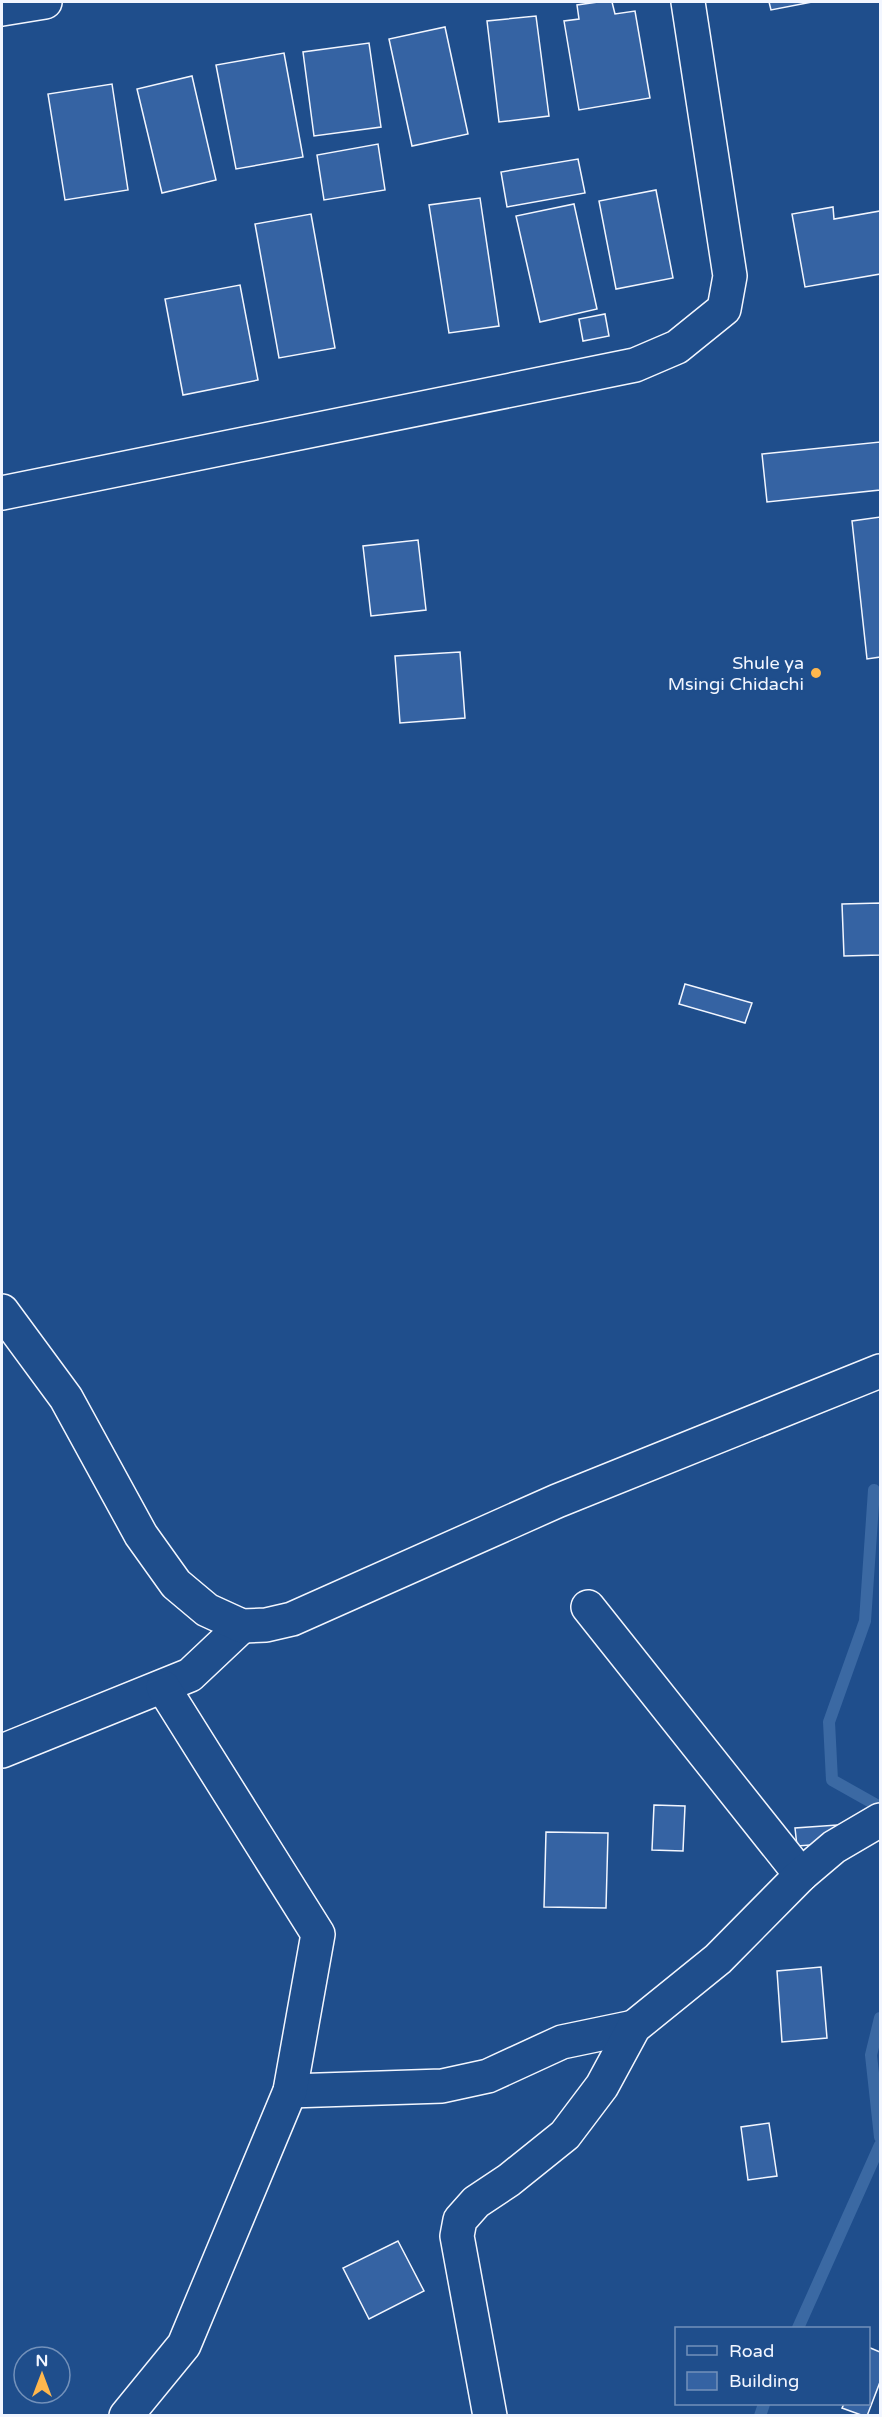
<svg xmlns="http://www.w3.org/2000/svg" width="882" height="2417" viewBox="0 0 882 2417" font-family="'Varela Round',sans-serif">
	<rect width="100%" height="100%" fill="#1f4e8c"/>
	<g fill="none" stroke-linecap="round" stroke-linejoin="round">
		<g stroke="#3b69a3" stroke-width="12">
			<path d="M 874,1490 L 865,1621 L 829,1722 L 832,1780 L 880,1807"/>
			<path d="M 880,2018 L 871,2055 L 880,2137"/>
			<path d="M 798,2328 L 880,2145"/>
			<path d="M 760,2416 L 764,2404"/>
		</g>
	</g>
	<g fill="#3563a3" stroke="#f2f6ff" stroke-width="1.5">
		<path d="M 598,2 L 612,2 L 615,14 L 635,11 L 650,98 L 579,110 L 564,21 L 579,19 L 577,5 Z"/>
		<path d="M 769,2 L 812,2 L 771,10 Z"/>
		<path d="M 536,16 L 549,116 L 499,122 L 487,21 Z"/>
		<path d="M 445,27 L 468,134 L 412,146 L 389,39 Z"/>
		<path d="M 369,43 L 381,127 L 314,136 L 303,52 Z"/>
		<path d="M 284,53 L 303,157 L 236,169 L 216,65 Z"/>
		<path d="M 192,76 L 216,180 L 162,193 L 137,89 Z"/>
		<path d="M 112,84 L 128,190 L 65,200 L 48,94 Z"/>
		<path d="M 378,144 L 385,190 L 324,200 L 317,155 Z"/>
		<path d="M 578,159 L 585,193 L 507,207 L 501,172 Z"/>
		<path d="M 656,190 L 673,278 L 616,289 L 599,201 Z"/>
		<path d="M 480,198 L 499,326 L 449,333 L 429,205 Z"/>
		<path d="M 574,204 L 597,309 L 540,322 L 516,216 Z"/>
		<path d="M 833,207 L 834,219 L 880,211 L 880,274 L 805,287 L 792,214 Z"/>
		<path d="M 311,214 L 335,348 L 279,358 L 255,224 Z"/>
		<path d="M 240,285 L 258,380 L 183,395 L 165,299 Z"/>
		<path d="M 605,314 L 609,336 L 583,341 L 579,319 Z"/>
		<path d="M 880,442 L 880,490 L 767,502 L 762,454 Z"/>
		<path d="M 880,517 L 880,657 L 867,659 L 852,521 Z"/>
		<path d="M 418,540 L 426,610 L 371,616 L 363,546 Z"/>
		<path d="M 460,652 L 465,718 L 400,723 L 395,656 Z"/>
		<path d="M 880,903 L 880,955 L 844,956 L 842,904 Z"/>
		<path d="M 685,984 L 752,1003 L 745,1023 L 679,1004 Z"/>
		<path d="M 654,1805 L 685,1806 L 683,1851 L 652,1850 Z"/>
		<path d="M 837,1825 L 838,1843 L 797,1846 L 795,1828 Z"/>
		<path d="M 546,1832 L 608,1833 L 606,1908 L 544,1907 Z"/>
		<path d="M 821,1967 L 827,2038 L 782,2042 L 777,1971 Z"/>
		<path d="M 769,2123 L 777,2176 L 748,2180 L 741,2127 Z"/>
		<path d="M 398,2241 L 424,2291 L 369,2319 L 343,2268 Z"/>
		<path d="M 868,2347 L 880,2352 L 880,2382 L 867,2416 L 864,2416 L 842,2408 L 844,2404 L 868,2404 Z"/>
	</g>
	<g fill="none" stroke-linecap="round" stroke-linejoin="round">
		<defs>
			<g id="minor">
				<path d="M 2,9 L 45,2"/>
				<path d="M 2,493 L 635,365 L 677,347 L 724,309 L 730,276 L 688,2"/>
				<path d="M 588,1607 L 801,1875"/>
				<path d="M 2,1751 L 190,1675 L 242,1626"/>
				<path d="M 290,2091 L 442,2086 L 488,2076 L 562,2042 L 634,2027"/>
				<path d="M 126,2416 L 184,2345 L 290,2091 L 318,1934 L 163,1687"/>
				<path d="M 490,2416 L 457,2236 L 460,2220 L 476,2202 L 509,2180 L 565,2135 L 602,2086 L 634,2027 L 718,1959 L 801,1875 L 834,1847 L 880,1820"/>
			</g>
			<path id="tertiary" d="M 2,1311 L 66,1398 L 141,1535 L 176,1584 L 207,1610 L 242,1626 L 266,1625 L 292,1619 L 557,1501 L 880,1371"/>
		</defs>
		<use href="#minor" stroke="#f2f6ff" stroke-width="36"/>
		<use href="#tertiary" stroke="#f2f6ff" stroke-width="36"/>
		<use href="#minor" stroke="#1f4e8c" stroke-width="33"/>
		<use href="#tertiary" stroke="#1f4e8c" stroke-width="33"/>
	</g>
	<circle fill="#ffb74d" stroke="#1f4e8c" stroke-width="2" cx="816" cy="673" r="6"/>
	<g text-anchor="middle" stroke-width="4.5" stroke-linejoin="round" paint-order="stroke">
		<g font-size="18" fill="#f2f6ff" stroke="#1f4e8c" text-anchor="end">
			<text x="804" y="669">Shule ya<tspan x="804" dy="21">Msingi Chidachi</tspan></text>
		</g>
	</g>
	<rect width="882" height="2417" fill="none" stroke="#f2f6ff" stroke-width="6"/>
	<rect x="675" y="2327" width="195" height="78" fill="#1f4e8c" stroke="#7391ba" stroke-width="1.5"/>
	<rect x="687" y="2346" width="30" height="9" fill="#1f4e8c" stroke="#7391ba" stroke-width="1.5"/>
	<text x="729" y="2357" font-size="18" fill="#f2f6ff">Road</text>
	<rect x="687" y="2372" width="30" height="18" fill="#3563a3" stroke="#7391ba" stroke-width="1.5"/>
	<text x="729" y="2387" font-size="18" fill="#f2f6ff">Building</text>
	<g transform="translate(42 2375)"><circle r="28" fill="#1f4e8c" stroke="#7391ba" stroke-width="1.5"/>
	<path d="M0-4.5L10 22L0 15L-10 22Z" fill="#ffb74d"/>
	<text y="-9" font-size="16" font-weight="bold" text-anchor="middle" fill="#f2f6ff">N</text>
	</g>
</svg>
